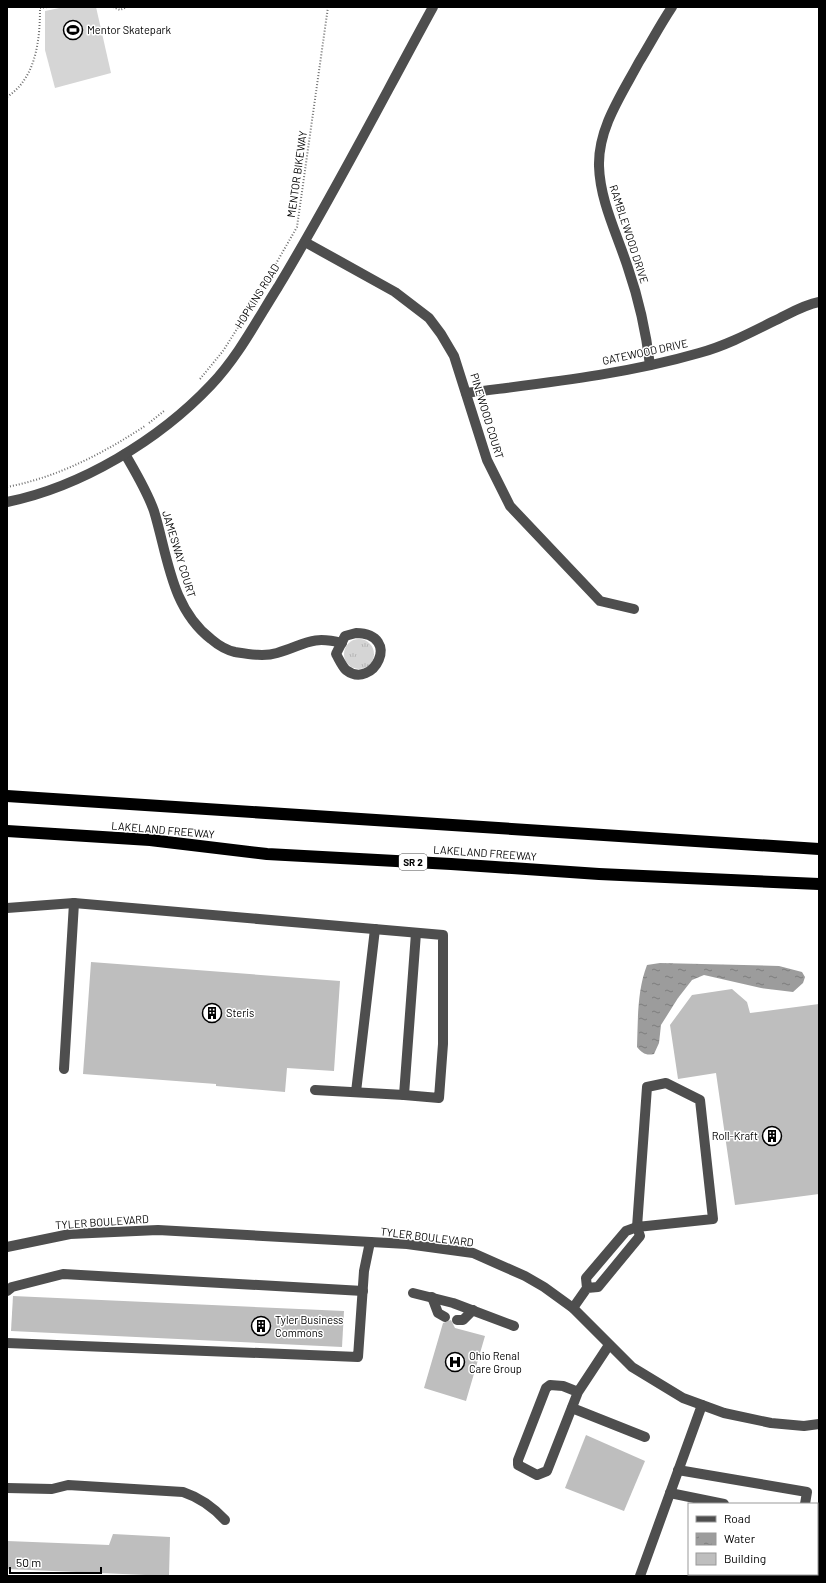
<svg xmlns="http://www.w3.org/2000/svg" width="826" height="1583" viewBox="0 0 826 1583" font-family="Barlow,sans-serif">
	<defs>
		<pattern id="grass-tufts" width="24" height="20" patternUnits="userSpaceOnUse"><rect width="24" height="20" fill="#d5d5d5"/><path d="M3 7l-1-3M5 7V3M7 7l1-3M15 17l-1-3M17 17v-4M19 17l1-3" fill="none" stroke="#b5b5b5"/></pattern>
		<pattern id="water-ripples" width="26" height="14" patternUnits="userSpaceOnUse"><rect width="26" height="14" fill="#9c9c9c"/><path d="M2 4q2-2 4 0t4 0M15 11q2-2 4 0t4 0" fill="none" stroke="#7d7d7d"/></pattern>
	</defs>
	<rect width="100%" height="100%" fill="#fff"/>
	<circle fill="url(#grass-tufts)" cx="359" cy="654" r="15"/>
	<path fill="#d5d5d5" d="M 64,7 L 96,7 L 111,73 L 55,88 L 45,50 L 45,11 Z"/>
	<path fill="url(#water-ripples)" d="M 660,963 L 779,966 L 802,972 L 805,977 L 803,983 L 793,992 L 761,988 L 704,975 L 692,980 L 678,998 L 661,1025 L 659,1043 L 654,1054 C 646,1056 642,1053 637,1047 C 638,1020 637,991 647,965 Z"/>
	<g fill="#bebebe">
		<path d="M 91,962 L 340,981 L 334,1071 L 287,1068 L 285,1092 L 216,1086 L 216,1084 L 83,1074 Z"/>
		<path d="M 732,989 L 747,1002 L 750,1013 L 819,1004 L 819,1194 L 735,1205 L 716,1073 L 678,1079 L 670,1025 L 692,995 Z"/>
		<path d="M 13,1296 L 344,1311 L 342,1347 L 11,1331 Z"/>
		<path d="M 451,1320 L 455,1328 L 485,1336 L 466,1401 L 424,1388 L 443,1323 Z"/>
		<path d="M 586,1435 L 645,1461 L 624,1511 L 565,1488 Z"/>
		<path d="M 113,1534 L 170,1537 L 169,1576 L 7,1569 L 7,1541 L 109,1545 Z"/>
	</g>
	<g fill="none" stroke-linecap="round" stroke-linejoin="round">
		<g stroke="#707070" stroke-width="2" stroke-dasharray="1 2" stroke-linecap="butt">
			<path d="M 113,7 L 120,10 L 127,7"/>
			<path d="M 7,97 C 36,78 40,41 40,8 L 47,7"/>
			<path d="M 200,379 L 223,351 L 251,307 L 297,227 L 328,7"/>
			<path d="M 149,423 L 164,411"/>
			<path d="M 7,487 C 58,477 102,454 145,426"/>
		</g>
		<g stroke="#4e4e4e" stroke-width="10">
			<path d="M 305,242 L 395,292 L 429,318 L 441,334 L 454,356 L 487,460 L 510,506 L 600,601 L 634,609"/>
			<path d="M 650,365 C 646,332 639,300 628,268 C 617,234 600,201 599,166 C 598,128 622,94 639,62 C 650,44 660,25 672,7"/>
			<path d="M 466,393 C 543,383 623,375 699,353 C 725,346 750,333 774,321 C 789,314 803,305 819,302"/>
			<path d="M 125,454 C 136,473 147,491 154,511 C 168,557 171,608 211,639 C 218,645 226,650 235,652 C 248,654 264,657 277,653 C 305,645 310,635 342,643"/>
			<path d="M 7,502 C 81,487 159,440 211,385 C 238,357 257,320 278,287 C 333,196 382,100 433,7"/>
			<path d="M 356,633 C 403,634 373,691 346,670 C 342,666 339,659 336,654 L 345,636 Z"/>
			<path d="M 7,908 L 74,903 L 443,935 L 443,1044 L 439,1098 L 404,1095"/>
			<path d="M 64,1069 L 74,903"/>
			<path d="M 666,1083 L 700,1100 L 713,1219 L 637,1227 L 647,1087 Z"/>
			<path d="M 315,1090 L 404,1095 L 416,933"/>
			<path d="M 356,1092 L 375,929"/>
			<path d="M 7,1247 L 70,1234 L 158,1230 L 407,1244 L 473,1253 L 525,1276 L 544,1287 L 573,1308 L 632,1367 L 683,1398 L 724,1413 L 771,1423 L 804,1426 L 819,1424"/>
			<path d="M 7,1291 L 12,1287 L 63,1274 L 363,1291"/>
			<path d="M 413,1293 L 453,1303 L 514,1326"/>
			<path d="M 432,1297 L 438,1313 L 445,1317"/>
			<path d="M 573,1308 L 587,1288 L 586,1278 L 626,1231 L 637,1227 L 640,1236 L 598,1287 L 587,1288"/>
			<path d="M 457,1320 L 463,1320 L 473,1310"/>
			<path d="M 7,1343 L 358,1357 L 364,1271 L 370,1242"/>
			<path d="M 578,1392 L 563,1386 L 550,1385 L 546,1388 L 518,1460 L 518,1465 L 537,1475 L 547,1471 L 578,1392 L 609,1345"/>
			<path d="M 572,1408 L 645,1437"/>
			<path d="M 678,1470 L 807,1492 L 805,1504"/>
			<path d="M 7,1488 L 52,1489 L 68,1485 L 183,1492 C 201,1498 213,1507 225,1520"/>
			<path d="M 670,1493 L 724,1504"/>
			<path d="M 640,1576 L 702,1405"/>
			<path d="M 797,1576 L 797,1574"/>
		</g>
		<g stroke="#000" stroke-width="12">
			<path d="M 7,796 L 819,849"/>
			<path d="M 7,831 L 150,840 L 267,854 L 451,864 L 599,874 L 819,884"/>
		</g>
	</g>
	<defs>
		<symbol id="stadium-ring" viewBox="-11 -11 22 22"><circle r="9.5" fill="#fff" stroke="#000" stroke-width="1.5"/><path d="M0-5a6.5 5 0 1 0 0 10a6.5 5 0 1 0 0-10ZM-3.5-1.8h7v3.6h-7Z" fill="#000"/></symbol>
		<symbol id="building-ring" viewBox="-11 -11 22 22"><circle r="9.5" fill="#fff" stroke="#000" stroke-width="1.5"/><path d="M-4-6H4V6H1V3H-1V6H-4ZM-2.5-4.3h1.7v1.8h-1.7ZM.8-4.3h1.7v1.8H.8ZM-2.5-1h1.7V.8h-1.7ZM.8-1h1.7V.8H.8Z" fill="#000"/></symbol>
		<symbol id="hospital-ring" viewBox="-11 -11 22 22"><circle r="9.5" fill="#fff" stroke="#000" stroke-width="1.5"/><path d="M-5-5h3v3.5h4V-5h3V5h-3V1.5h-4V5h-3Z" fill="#000"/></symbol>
	</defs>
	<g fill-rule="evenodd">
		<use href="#stadium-ring" x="62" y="19" width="22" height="22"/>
		<use href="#building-ring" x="201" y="1002" width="22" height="22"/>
		<use href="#building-ring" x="761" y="1125" width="22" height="22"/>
		<use href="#building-ring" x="250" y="1315" width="22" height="22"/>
		<use href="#hospital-ring" x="444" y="1351" width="22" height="22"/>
	</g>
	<g text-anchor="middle" stroke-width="3" stroke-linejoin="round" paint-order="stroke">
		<rect fill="#fff" stroke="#4c4c4c" stroke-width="1" x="399" y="854" width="28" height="16" rx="3"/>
		<g font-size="10" font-weight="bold" fill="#000">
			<text x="413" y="866">SR 2</text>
		</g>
		<g font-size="11" fill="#000" stroke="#fff" text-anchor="start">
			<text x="87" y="34">Mentor Skatepark</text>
			<text x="226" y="1017">Steris</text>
			<text x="758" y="1140" text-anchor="end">Roll-Kraft</text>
			<text x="275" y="1324">Tyler Business<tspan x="275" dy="13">Commons</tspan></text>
			<text x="469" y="1360">Ohio Renal<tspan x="469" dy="13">Care Group</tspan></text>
		</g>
		<g font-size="11" fill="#000" stroke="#fff">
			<text transform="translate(297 174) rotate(-82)" y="4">MENTOR BIKEWAY</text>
			<text transform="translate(629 234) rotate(72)" y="4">RAMBLEWOOD DRIVE</text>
			<text transform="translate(257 296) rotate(-58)" y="4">HOPKINS ROAD</text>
			<text transform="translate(645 352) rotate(-12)" y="4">GATEWOOD DRIVE</text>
			<text transform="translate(487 416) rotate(73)" y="4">PINEWOOD COURT</text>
			<text transform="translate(179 554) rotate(73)" y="4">JAMESWAY COURT</text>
			<text transform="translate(163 830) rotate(5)" y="4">LAKELAND FREEWAY</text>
			<text transform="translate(485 853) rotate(4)" y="4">LAKELAND FREEWAY</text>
			<text transform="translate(102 1222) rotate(-4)" y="4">TYLER BOULEVARD</text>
			<text transform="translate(427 1237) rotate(7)" y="4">TYLER BOULEVARD</text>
		</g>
	</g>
	<rect width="826" height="1583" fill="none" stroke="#000000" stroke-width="16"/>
	<rect x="688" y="1503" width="130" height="72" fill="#ffffff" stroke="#999999"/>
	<rect x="696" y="1516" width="20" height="6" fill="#4e4e4e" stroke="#999999"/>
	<text x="724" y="1523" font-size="12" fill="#000000">Road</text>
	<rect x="696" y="1533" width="20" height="12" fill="url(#water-ripples)" stroke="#999999"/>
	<text x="724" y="1543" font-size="12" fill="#000000">Water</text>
	<rect x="696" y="1553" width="20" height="12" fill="#bebebe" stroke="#999999"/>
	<text x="724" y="1563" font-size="12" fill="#000000">Building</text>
	<path d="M10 1567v6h91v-6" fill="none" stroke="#000000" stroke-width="2"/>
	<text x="16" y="1567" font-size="12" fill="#000000" stroke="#ffffff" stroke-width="3" paint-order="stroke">50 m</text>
</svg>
